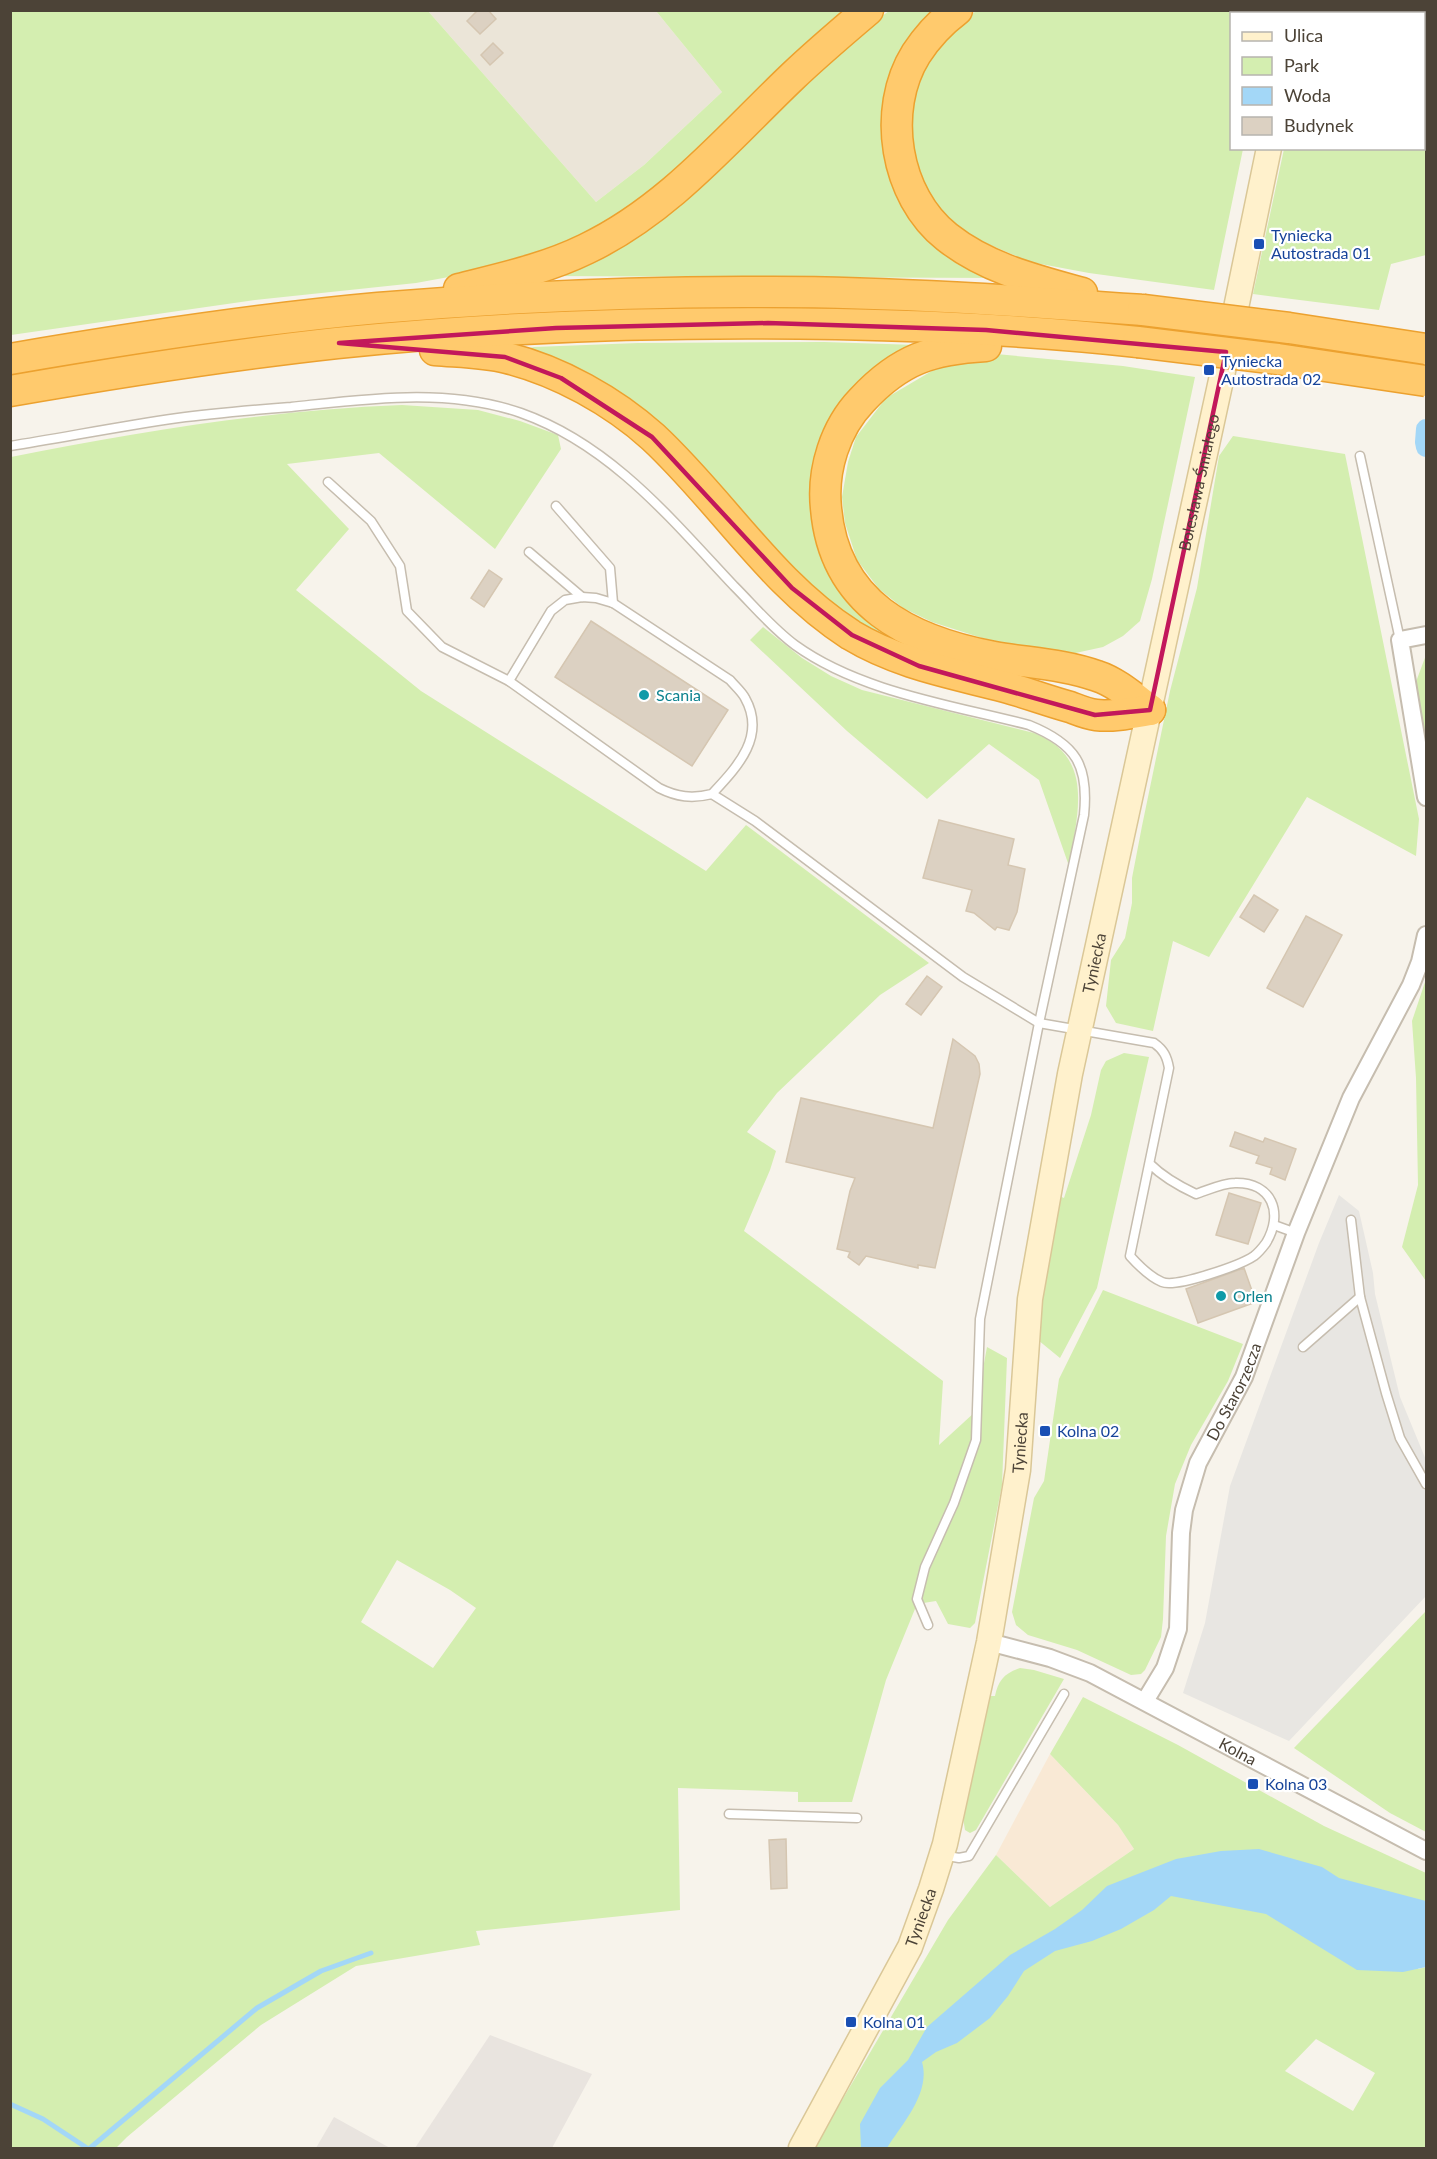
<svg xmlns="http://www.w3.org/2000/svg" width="1437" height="2159" viewBox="0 0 1437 2159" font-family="Lato,sans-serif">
	<rect width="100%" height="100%" fill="#f7f3eb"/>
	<path fill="#ebe5d8" d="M 428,11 L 656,11 L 722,92 L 644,165 L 596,202 Z"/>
	<path fill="#f9e9d5" d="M 1050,1754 L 1118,1825 L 1134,1849 L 1050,1907 L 996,1855 Z"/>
	<g fill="#e9e4df">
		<path d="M 490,2035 L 592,2074 L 552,2148 L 415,2148 Z"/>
		<path d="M 334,2117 L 390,2148 L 316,2148 Z"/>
	</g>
	<g fill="#d4eeb0" fill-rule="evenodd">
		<path d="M 1231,10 L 1237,13 L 1232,14 L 1232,148 L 1243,149 L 1214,290 L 1089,273 L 1030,262 L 960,232 L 926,193 L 911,157 L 910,126 L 913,90 L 939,41 L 976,11 Z"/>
		<path d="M 10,11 L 428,11 L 596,202 L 644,165 L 722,92 L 656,11 L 852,11 L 667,186 L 594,234 L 530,262 L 416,283 L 255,300 L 11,335 Z"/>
		<path d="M 889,11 L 941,11 L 890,155 L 1000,278 L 548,276 L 799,86 L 868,26 Z"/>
		<path d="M 1324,11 L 1426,11 L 1426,255 L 1391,264 L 1379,310 L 1253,294 L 1284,149 L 1424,148 L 1424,14 L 1323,13 Z"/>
		<path d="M 824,342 L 917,345 L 840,413 L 828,557 L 929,654 L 862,627 L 821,598 L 734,507 L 521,350 L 534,347 L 638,343 Z"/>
		<path d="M 996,354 L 1123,366 L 1195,377 L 1152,579 L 1140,621 L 1123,636 L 1103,647 L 1071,654 L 1023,647 L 982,638 L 932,622 L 903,608 L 879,589 L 857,560 L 845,523 L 842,497 L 848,462 L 856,437 L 886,398 L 942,365 Z"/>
		<path d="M 402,405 L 478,410 L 520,421 L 558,435 L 561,449 L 495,549 L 379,453 L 287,464 L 349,529 L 296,590 L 421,691 L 706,871 L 746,825 L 929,963 L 880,995 L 777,1093 L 747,1132 L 776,1151 L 770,1170 L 744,1231 L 943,1381 L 939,1445 L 975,1412 L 987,1347 L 1007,1358 L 1002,1485 L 975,1623 L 970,1628 L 948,1624 L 936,1601 L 917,1604 L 886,1680 L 852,1802 L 798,1802 L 798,1792 L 678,1788 L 680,1910 L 476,1931 L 480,1945 L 356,1966 L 261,2025 L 127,2137 L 116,2148 L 11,2148 L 11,457 C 140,431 271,410 402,405 ZM 397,1560 L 450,1590 L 476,1608 L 433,1668 L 361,1622 Z"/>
		<path d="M 1233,436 L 1345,454 L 1419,819 L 1416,856 L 1307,797 L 1209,957 L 1173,941 L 1153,1031 L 1116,1023 L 1106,1006 L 1111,960 L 1125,938 L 1132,903 L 1132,878 L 1142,826 L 1170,691 L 1197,588 L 1219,456 Z"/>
		<path d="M 763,627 L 802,658 L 831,676 L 862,690 L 1034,733 C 1096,757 1077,815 1069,866 L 1039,780 L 989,744 L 927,799 L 847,731 L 750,640 Z"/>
		<path d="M 1426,655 L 1426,758 L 1414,687 Z"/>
		<path d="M 1426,979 L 1426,1281 L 1402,1247 L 1418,1185 L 1416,1078 L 1412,1021 Z"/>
		<path d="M 1124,1053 L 1149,1057 L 1097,1288 L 1060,1358 L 1038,1340 L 1040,1308 L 1059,1196 L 1064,1198 L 1091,1115 L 1101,1070 L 1106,1061 Z"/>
		<path d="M 1103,1290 L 1243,1344 L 1228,1381 L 1191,1445 L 1175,1484 L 1166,1536 L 1163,1619 L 1161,1637 L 1145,1670 L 1141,1674 L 1131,1675 L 1077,1650 L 1028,1635 L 1016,1625 L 1012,1612 L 1034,1498 L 1044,1481 L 1059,1379 Z"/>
		<path d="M 1426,1611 L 1426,1832 L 1390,1813 L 1294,1748 Z"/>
		<path d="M 1020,1668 L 1034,1670 L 1064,1679 L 976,1830 L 970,1833 L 965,1830 L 963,1818 L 989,1696 L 995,1696 C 998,1681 1004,1673 1020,1668 Z"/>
		<path d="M 1083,1697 L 1178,1745 L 1324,1826 L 1426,1873 L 1426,1902 L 1418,1969 L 1426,1967 L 1426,2148 L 814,2148 L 948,1920 L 996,1855 L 1050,1907 L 1134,1849 L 1118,1825 L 1050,1754 ZM 1316,2039 L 1375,2073 L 1353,2111 L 1285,2071 Z"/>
	</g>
	<path fill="#e8e6e2" d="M 1339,1195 L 1359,1211 L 1373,1273 L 1375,1294 L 1400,1397 L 1426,1460 L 1426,1596 L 1289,1741 L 1183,1693 L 1205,1623 L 1230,1486 L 1319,1243 Z"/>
	<path fill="#a3d7f7" d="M 1259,1849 L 1322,1867 L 1339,1878 L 1426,1901 L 1426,1967 L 1403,1972 L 1357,1970 L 1266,1914 L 1171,1896 L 1154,1910 L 1121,1929 L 1092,1941 L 1055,1951 L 1024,1971 L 1008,1996 L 990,2018 L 957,2043 L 936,2052 L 922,2062 C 931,2093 902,2124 887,2148 L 861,2148 L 860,2124 L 880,2088 L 908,2060 L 927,2027 L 1010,1955 L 1055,1929 L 1082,1910 L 1107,1886 L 1176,1859 L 1221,1851 Z"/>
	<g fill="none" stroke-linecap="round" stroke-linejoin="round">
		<g stroke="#a3d7f7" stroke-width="5">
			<path d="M 10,2104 L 43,2119 L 87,2148"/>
			<path d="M 90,2148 L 257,2008 L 321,1971 L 371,1953"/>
		</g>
		<path stroke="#a3d7f7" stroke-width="20" d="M 1426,429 L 1425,442 L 1426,447"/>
	</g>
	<g fill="#dcd1c2" stroke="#d5c6b1" stroke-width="1.5">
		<path d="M 478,10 L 488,10 L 496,19 L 480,34 L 467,21 Z"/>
		<path d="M 493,43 L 503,53 L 490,65 L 481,55 Z"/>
		<path d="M 489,570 L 502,579 L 484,607 L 471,598 Z"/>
		<path d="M 591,621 L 728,710 L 692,766 L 555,677 Z"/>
		<path d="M 939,820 L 1014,839 L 1008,865 L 1025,869 L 1017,912 L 1009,930 L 997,927 L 995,930 L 974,913 L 966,911 L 972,890 L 923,878 Z"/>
		<path d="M 1254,895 L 1278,910 L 1264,932 L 1240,917 Z"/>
		<path d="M 1306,916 L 1342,935 L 1303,1007 L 1267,988 Z"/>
		<path d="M 927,976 L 942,987 L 921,1015 L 906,1004 Z"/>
		<path d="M 953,1039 L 975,1056 L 979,1064 L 980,1074 L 935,1268 L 918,1265 L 918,1268 L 866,1256 L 859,1265 L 848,1257 L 850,1252 L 837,1249 L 850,1191 L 855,1178 L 786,1162 L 801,1098 L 933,1128 Z"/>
		<path d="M 1235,1132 L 1263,1142 L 1265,1138 L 1296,1149 L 1285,1180 L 1270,1174 L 1272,1168 L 1256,1163 L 1259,1156 L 1230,1146 Z"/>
		<path d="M 1229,1193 L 1261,1203 L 1248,1244 L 1216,1235 Z"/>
		<path d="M 1244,1268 L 1256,1302 L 1198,1323 L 1186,1289 Z"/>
		<path d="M 786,1839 L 787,1888 L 771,1889 L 769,1840 Z"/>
	</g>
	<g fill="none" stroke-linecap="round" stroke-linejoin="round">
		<defs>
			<g id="lane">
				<path d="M 10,446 C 66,437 122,426 178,418 C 215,413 253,410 291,407 C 367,399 447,387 521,413 C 611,445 671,519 734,586 C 754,606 772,628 795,645 C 860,692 952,705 1029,725 C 1076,744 1089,765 1084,815 L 1039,1023 L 980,1319 L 976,1440 L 954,1503 L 925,1567 L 917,1599 L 928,1625"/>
				<path d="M 1360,456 L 1400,640"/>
				<path d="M 328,482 L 371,521 L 400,566 L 407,611 L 442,647 L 509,681"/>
				<path d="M 556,506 L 610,568 L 613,603"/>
				<path d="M 529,552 L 582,597"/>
				<path d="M 712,794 C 736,768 767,737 745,698 C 742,692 735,686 730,680 L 613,603 L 596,598 L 582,597 L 565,600 L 551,611 L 509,681 L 659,788 C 677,797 692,799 712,794 L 755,821 L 963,977 L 1039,1023 L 1154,1043 C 1164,1050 1167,1057 1169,1068 L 1130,1256 C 1139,1266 1150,1277 1162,1282 C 1176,1288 1241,1265 1254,1256 C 1258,1253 1263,1247 1266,1243 C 1284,1213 1272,1182 1235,1183 C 1223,1183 1208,1190 1196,1194 C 1179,1186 1163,1177 1150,1164"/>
				<path d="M 1351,1220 L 1360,1297 L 1386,1393 L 1400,1438 L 1426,1484"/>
				<path d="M 1274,1225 L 1296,1233"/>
				<path d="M 1303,1347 L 1360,1297"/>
				<path d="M 729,1814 L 857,1818"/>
				<path d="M 942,1855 L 959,1858 L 969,1856 L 1064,1694"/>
			</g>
			<g id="street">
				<path d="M 1426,635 L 1400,640 L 1426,797"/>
				<path id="s1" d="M 989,1642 L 1050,1658 L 1090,1673 L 1426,1851"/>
				<path id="s2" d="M 1145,1701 L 1165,1668 L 1178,1629 L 1181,1533 L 1184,1510 L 1198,1463 L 1244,1377 L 1296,1233 L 1351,1098 L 1411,985 L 1420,962 L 1426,935"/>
			</g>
			<g id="secondary">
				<path d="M 1297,14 L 1297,10"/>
				<path id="s3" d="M 801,2148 L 910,1947 L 931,1889 L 945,1844 L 989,1642 L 1018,1470 L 1030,1299 L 1070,1074 L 1223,371 L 1269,148"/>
			</g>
			<g id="highway">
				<path d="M 957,10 C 941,22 927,37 916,54 C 881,110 895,196 947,237 C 986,268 1035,280 1082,293"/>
				<path d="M 459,289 C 502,278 545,269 586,249 C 668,210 727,139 792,77 C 816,54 842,32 868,10"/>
				<path d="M 986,346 C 932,349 900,359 862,400 C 835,428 822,470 826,508 C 834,604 909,641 994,657 C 1028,663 1064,664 1097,676 C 1116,682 1134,698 1150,710"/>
				<path d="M 435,350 C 458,352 484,352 507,358 C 559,371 613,401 653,437 C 722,501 771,584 851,635 C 899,664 952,673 1005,687 C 1027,693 1048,701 1070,707 C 1078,710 1087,714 1096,715 C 1113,717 1132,713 1150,710"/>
				<path d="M 10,359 C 132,338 255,319 378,308 C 509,297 641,291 772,292 C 896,292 1019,301 1143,310"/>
				<path d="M 10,391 C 119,372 228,355 337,343 C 503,326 671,321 837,324 C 937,326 1038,331 1138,342"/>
			</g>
		</defs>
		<use href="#lane" stroke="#c6bdaf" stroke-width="11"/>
		<use href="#street" stroke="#c6bdaf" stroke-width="20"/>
		<use href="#secondary" stroke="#dac797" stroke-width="27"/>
		<use href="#highway" stroke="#eca12f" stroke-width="33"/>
		<use href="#lane" stroke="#fff" stroke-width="8"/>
		<use href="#street" stroke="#fff" stroke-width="16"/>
		<use href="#secondary" stroke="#fff1cc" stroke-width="24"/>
		<use href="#highway" stroke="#ffca6d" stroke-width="30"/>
		<defs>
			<g id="highway-bridge">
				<path d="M 1143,310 L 1289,328 L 1426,349"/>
				<path d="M 1138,342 L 1278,359 L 1426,381"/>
			</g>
		</defs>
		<use href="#highway-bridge" stroke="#eca12f" stroke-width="33" stroke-linecap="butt"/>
		<use href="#highway-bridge" stroke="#ffca6d" stroke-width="30"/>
	</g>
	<path fill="none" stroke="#c2185b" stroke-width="4.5" stroke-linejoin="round" d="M 768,323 L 986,330 L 1226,352 L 1150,710 L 1095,715 L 919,666 L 852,635 L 792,588 L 652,437 L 561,378 L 505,357 L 339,343 L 556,328 Z"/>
	<g fill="#1a4fb4" stroke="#fff" stroke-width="2">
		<rect x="1253" y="238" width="12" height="12" rx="3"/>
		<rect x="1203" y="364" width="12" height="12" rx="3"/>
		<rect x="1039" y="1425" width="12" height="12" rx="3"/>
		<rect x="1247" y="1778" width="12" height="12" rx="3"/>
		<rect x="845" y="2016" width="12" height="12" rx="3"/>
	</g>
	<g fill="#0f9aa8" stroke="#fff" stroke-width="2">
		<circle cx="644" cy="695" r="6"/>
		<circle cx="1221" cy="1296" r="6"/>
	</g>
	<g text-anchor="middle" stroke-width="4.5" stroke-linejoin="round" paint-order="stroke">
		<g font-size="16" fill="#164399" stroke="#fff" text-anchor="start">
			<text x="1271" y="241">Tyniecka<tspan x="1271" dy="18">Autostrada 01</tspan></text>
			<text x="1221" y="367">Tyniecka<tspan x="1221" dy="18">Autostrada 02</tspan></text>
			<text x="1057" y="1437">Kolna 02</text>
			<text x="1265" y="1790">Kolna 03</text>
			<text x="863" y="2028">Kolna 01</text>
		</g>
		<g font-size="16" fill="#4c4337" stroke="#fff">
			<text dy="6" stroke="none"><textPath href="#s3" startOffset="1724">Bolesława Śmiałego</textPath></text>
			<text dy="6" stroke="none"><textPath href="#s3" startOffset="1232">Tyniecka</textPath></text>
			<text dy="6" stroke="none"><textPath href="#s2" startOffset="328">Do Starorzecza</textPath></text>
			<text dy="6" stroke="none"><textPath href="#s3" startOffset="746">Tyniecka</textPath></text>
			<text dy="6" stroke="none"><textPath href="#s1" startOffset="273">Kolna</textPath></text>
			<text dy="6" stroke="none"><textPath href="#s3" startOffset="260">Tyniecka</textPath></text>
		</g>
		<g font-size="16" fill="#0d838f" stroke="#fff" text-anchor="start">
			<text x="656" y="701">Scania</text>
			<text x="1233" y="1302">Orlen</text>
		</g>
	</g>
	<rect width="1437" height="2159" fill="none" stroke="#4c4337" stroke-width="24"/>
	<rect x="1230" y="12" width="195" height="138" fill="#ffffff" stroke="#b7b4af" stroke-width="1.5"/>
	<rect x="1242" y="32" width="30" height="9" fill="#fff1cc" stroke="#b7b4af" stroke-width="1.5"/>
	<text x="1284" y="42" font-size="18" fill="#4c4337">Ulica</text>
	<rect x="1242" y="57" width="30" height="18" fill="#d4eeb0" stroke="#b7b4af" stroke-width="1.5"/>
	<text x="1284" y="72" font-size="18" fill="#4c4337">Park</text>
	<rect x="1242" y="87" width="30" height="18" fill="#a3d7f7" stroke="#b7b4af" stroke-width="1.5"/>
	<text x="1284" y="102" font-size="18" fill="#4c4337">Woda</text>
	<rect x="1242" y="117" width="30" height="18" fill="#dcd1c2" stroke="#b7b4af" stroke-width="1.5"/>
	<text x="1284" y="132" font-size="18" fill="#4c4337">Budynek</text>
</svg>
